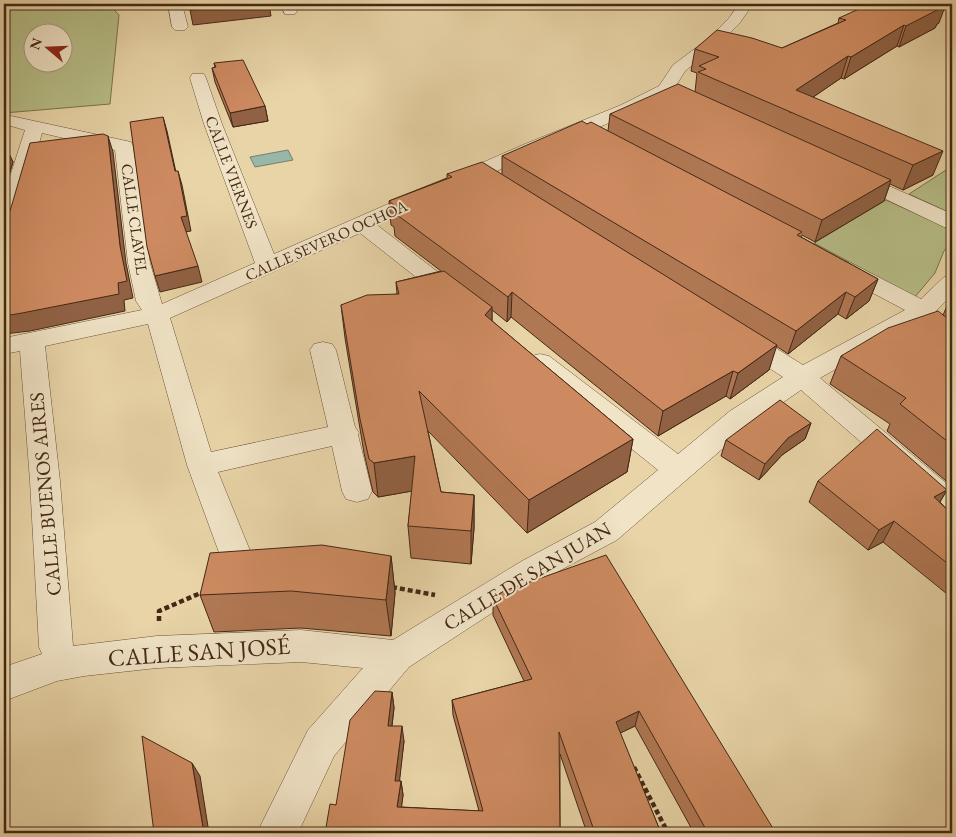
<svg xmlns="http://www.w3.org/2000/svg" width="956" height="837" viewBox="0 0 956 837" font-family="'EB Garamond',serif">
	<rect width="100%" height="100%" fill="#e8d4a7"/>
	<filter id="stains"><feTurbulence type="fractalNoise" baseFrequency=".004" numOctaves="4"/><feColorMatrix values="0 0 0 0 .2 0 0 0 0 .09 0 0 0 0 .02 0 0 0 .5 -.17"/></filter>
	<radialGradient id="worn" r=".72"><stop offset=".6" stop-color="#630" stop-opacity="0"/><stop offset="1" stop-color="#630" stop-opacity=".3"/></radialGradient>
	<g fill="#b6bd87" stroke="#7d724e" fill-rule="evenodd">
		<path d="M 4,4 L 109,4 L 119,15 L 110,104 L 4,113 ZM 32,32 L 62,32 L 62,62 L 32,62 Z"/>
		<path d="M 946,170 L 952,172 L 952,208 L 948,212 L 909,194 Z"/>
		<path d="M 886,200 L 952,230 L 952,241 L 944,251 L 935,273 L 915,297 L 814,243 Z"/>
	</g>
	<path fill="#97b8a9" stroke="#767e6e" d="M 288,150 L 293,160 L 255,167 L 250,157 Z"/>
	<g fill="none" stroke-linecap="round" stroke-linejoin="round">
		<defs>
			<g id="minor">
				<path d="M 168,4 L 182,4 L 188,27 L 185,30 L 175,30 L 172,27 Z"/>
				<path d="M 280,4 L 294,4 L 297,11 L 295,14 L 285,14 Z"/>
				<path d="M 739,4 L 753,4 L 739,24 L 719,44 L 685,71 L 671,94 L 633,113 L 539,152 L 377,225 L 465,293 L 469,298 L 465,303 L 457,305 L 449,303 L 360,233 L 170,318 L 211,452 L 328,427 L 310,350 L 314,344 L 323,342 L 332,344 L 336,350 L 355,427 L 359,433 L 358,435 L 372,491 L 368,499 L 357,502 L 346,499 L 342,491 L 332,446 L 218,472 L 253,558 L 248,567 L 237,571 L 226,567 L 221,558 L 187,465 L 148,324 L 45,346 L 60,481 L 73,646 L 157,636 L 301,630 L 393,640 L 522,561 L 595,522 L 658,470 L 531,368 L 527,362 L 531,356 L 540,354 L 549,356 L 678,454 L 730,411 L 783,377 L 732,344 L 729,338 L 732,332 L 741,330 L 750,332 L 803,365 L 905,310 L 833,272 L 830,267 L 833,262 L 841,260 L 849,262 L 921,299 L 944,277 L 952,275 L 952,295 L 936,311 L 942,324 L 952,332 L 952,353 C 938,350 924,337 917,323 L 820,378 L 952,488 L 952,518 L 941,514 L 923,496 L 801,390 L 750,425 L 617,540 L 544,579 L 409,667 L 334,756 L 298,833 L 257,833 L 308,730 L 363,668 L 301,662 L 157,668 L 84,676 L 57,681 L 4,701 L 4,667 L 42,654 L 39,647 L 30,481 L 20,351 L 4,354 L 4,338 L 142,310 L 136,301 L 128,263 L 115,150 L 42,133 L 15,227 L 12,232 L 4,233 L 4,195 L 25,130 L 11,126 L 4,127 L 4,117 L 11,116 L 131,142 L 133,146 L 150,263 L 162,304 L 255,263 L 204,124 L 190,78 L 192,74 L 204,74 L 206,78 L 222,124 L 274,254 L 525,144 L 621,105 L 659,86 L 673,65 L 709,38 L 729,18 Z"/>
				<path d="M 853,170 L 952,214 L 952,228 L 944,227 L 846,180 L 843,176 L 846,172 Z"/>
			</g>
		</defs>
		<use href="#minor" stroke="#6d533a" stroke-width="1"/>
		<g stroke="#442816" stroke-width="4.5" stroke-dasharray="5 3" stroke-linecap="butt">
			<path d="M 392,587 L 435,595"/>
			<path d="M 159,621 L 159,611 L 203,592"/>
			<path d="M 634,767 L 668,833"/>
		</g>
		<use href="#minor" fill="#f0e3c6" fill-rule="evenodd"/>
	</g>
	<g fill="#b07753" stroke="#442816">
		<path d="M 839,18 L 939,23 L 937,24 L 935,28 L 899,47 L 897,46 L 844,79 L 841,78 L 813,97 L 933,175 L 903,190 L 890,184 L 884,201 L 815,242 L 802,235 L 801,237 L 878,279 L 869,301 L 846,319 L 838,314 L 788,354 L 776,346 L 769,370 L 730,399 L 726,396 L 658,436 L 511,317 L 507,322 L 492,310 L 492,321 L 633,439 L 627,472 L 527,533 L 428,431 L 441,492 L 474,495 L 474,528 L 471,564 L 411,558 L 408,526 L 412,491 L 378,497 L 373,492 L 364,453 L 345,338 L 341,305 L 397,294 L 396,282 L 441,271 L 395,236 L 394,227 L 391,225 L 389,201 L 447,178 L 447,174 L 502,175 L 502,156 L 587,124 L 608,131 L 610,114 L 695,92 L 697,73 L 691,71 L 695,49 L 782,48 L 838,23 Z"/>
		<path d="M 214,63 L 265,106 L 268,121 L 233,127 L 215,82 L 212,68 L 215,68 Z"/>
		<path d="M 4,139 L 6,143 L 5,147 L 13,162 L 8,178 L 4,176 Z"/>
		<path d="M 952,295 L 952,486 L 887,431 L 890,424 L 830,384 L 841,356 L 943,315 Z"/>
		<path d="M 811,423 L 805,439 L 782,455 L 759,480 L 721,456 L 726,440 Z"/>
		<path d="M 818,481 L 947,490 L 940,502 L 952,514 L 952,598 L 883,542 L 868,550 L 809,502 Z"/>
		<path d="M 391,556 L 395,593 L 391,636 L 301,628 L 214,632 L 200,595 Z"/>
		<path d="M 504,591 L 774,830 L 772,833 L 694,833 L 635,726 L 620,733 L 661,833 L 587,833 L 560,754 L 560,833 L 336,805 L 392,692 L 394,708 L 392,726 L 404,741 L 399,781 L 401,781 L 403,795 L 401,807 L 479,811 L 453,715 L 452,700 L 524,681 L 493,615 L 493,598 Z"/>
	</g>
	<g fill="#906143" stroke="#442816">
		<path d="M 238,4 L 269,4 L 271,16 L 193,25 L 190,10 Z"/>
		<path d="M 944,4 L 946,4 L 939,23 L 937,24 L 935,28 L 899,47 L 906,26 Z"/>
		<path d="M 904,25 L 897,46 L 844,79 L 851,57 Z"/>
		<path d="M 848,56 L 841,78 L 790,113 L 796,90 Z"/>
		<path d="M 265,106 L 268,121 L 233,127 L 230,113 Z"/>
		<path d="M 163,117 L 167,131 L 179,186 L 175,171 Z"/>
		<path d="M 108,136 L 113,152 L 126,263 L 133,298 L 124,300 L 125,311 L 30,331 L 4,334 L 4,316 L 118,283 L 120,246 Z"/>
		<path d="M 4,139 L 6,143 L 4,150 Z"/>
		<path d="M 6,147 L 13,162 L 8,178 L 4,168 L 4,154 Z"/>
		<path d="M 943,151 L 933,175 L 903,190 L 913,165 Z"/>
		<path d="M 178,171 L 182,185 L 191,231 L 185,232 L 181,217 Z"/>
		<path d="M 891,180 L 884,201 L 815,242 L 822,220 Z"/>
		<path d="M 198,266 L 202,282 L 160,292 L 155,276 Z"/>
		<path d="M 878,279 L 869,301 L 846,319 L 855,297 Z"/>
		<path d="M 512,292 L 511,317 L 507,322 L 508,297 Z"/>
		<path d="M 846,292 L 838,314 L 788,354 L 796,331 Z"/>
		<path d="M 492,307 L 492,340 L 485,315 Z"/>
		<path d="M 777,345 L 769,370 L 730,399 L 738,373 Z"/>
		<path d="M 733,371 L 726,396 L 658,436 L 663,411 Z"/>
		<path d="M 952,389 L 952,412 L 947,391 Z"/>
		<path d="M 811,423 L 805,439 L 782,455 L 759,480 L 765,464 L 788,438 Z"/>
		<path d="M 633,439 L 627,472 L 527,533 L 529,500 Z"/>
		<path d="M 415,456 L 418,490 L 378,497 L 374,463 Z"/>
		<path d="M 947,490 L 935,510 L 934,497 Z"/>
		<path d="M 474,495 L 474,528 L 471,564 L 471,531 Z"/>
		<path d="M 894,521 L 883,542 L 868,550 L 879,530 Z"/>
		<path d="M 391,556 L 395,593 L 391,636 L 386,600 Z"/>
		<path d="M 392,692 L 394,708 L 390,741 L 388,726 Z"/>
		<path d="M 639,711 L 635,726 L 612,737 L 616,722 Z"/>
		<path d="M 402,726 L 404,741 L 398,795 L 395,781 Z"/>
		<path d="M 192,763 L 200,776 L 209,833 L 204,833 Z"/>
		<path d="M 401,781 L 403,795 L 400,821 L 397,807 Z"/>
	</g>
	<g fill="#cd8a60" stroke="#442816">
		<path d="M 188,4 L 238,4 L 190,10 Z"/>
		<path d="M 870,4 L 944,4 L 940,6 L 943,7 L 906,26 L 904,25 L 851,57 L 848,56 L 796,90 L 943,151 L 913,165 L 698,72 L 706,69 L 699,66 L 719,57 L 695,49 L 717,30 L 752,38 L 782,48 L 846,20 L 839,18 Z"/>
		<path d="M 243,60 L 265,106 L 230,113 L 212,68 L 216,67 L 214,63 Z"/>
		<path d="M 678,84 L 891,180 L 822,220 L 610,114 Z"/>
		<path d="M 163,117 L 175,171 L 178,171 L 187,216 L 181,217 L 198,266 L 155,276 L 147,247 L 130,122 Z"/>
		<path d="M 582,121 L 587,124 L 591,122 L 802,232 L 797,235 L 878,279 L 855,297 L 846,292 L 796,331 L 502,156 Z"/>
		<path d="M 103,134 L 108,136 L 120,246 L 127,281 L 118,283 L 119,294 L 22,313 L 4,316 L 4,218 L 10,211 L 30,143 Z"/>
		<path d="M 4,147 L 6,147 L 4,154 Z"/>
		<path d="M 482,162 L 777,345 L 738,373 L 733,371 L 663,411 L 512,292 L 508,297 L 393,212 L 400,210 L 389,201 L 452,177 L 447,174 Z"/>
		<path d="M 444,271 L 492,307 L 485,315 L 633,439 L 529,500 L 419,391 L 441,492 L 474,495 L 471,531 L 408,526 L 415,456 L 374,463 L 369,459 L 360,419 L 341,305 L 367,295 L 399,294 L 396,282 Z"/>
		<path d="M 938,311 L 952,322 L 952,389 L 947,391 L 952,396 L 952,445 L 900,404 L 906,398 L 841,356 L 888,328 Z"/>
		<path d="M 780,400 L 811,423 L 788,438 L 765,464 L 726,440 Z"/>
		<path d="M 877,429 L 947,490 L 934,497 L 952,514 L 952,567 L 894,521 L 879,530 L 818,481 Z"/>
		<path d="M 322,545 L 391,556 L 386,600 L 291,591 L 200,595 L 210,553 Z"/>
		<path d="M 606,555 L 774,830 L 767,833 L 708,833 L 639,711 L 616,722 L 661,833 L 595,833 L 559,732 L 560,833 L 325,833 L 330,804 L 336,805 L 350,720 L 375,691 L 392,692 L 388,726 L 402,726 L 395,781 L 401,781 L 397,807 L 483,811 L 452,700 L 532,679 L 493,598 L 504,591 Z"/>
		<path d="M 142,736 L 192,763 L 204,833 L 154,833 Z"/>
	</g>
	<g text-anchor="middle" stroke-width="4" stroke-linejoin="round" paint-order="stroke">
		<g font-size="16" fill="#442816" stroke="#f0e3c6">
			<text transform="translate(232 172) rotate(69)" y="6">CALLE VIERNES</text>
			<text transform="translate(135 219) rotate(82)" y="6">CALLE CLAVEL</text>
			<text transform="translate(326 240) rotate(-24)" y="6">CALLE SEVERO OCHOA</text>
		</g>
		<g font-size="20" fill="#442816" stroke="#f0e3c6">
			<text transform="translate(45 494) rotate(-95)" y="7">CALLE BUENOS AIRES</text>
			<text transform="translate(527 576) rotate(-31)" y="7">CALLE DE SAN JUAN</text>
		</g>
		<g font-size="24" fill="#442816" stroke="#f0e3c6">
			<text transform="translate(199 652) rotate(-4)" y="8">CALLE SAN JOSÉ</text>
		</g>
	</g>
	<rect width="956" height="837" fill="none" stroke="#e8d4a7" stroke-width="20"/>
	<rect x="5" y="5" width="946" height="827" fill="none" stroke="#442816" stroke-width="2.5"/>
	<rect x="10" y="10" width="936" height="817" fill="none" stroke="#442816"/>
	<g transform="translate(48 48) rotate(289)"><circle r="24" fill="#f0e3c6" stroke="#ab9880"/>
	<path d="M0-4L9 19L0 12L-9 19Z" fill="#8f2418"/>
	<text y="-8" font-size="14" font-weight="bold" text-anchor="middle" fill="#442816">N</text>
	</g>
	<rect width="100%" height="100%" filter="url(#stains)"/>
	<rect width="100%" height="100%" fill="url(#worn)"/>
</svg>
